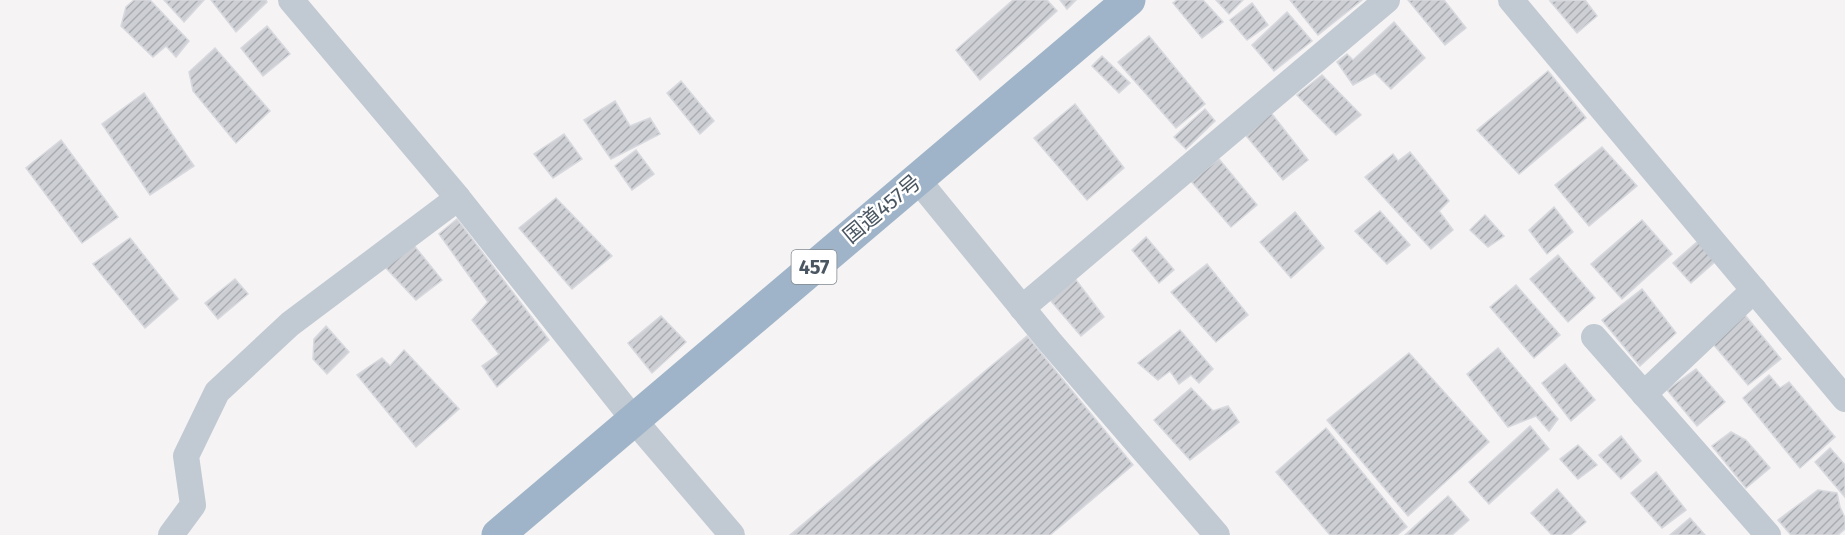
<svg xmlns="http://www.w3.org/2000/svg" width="1845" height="535" viewBox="0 0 1845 535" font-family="'Fira Sans','Noto Sans JP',sans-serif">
	<defs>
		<pattern id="building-hatch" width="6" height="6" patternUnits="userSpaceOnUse" patternTransform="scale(1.5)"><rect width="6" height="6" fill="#cdcfd5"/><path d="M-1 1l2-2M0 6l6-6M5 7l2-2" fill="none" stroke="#a8abb0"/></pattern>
	</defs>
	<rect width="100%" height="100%" fill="#f5f3f3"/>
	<g fill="url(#building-hatch)" stroke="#d7d9de" stroke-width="1.5">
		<path d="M 134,0 L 150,0 L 189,41 L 176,57 L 166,46 L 153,57 L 121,26 L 126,7 Z"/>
		<path d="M 164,0 L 204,0 L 184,22 Z"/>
		<path d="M 211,0 L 266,0 L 267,2 L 236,32 Z"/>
		<path d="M 1013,0 L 1047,0 L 1057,11 L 980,80 L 956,50 Z"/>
		<path d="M 1060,0 L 1076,0 L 1067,9 Z"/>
		<path d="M 1177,0 L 1203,0 L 1223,22 L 1202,38 L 1173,3 Z"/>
		<path d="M 1216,0 L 1243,0 L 1229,14 Z"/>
		<path d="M 1290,0 L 1362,0 L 1318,35 Z"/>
		<path d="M 1408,0 L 1444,0 L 1466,28 L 1445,45 Z"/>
		<path d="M 1585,0 L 1597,16 L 1577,33 L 1550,1 Z"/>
		<path d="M 1252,3 L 1268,25 L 1247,40 L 1230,20 Z"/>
		<path d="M 1287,12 L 1312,41 L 1274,71 L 1252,45 Z"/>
		<path d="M 1394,22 L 1425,58 L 1391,89 L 1375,73 L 1353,85 L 1337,62 L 1347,54 L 1353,60 Z"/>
		<path d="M 267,26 L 290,54 L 263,76 L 241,48 Z"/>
		<path d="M 1149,36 L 1205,104 L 1176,128 L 1118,62 Z"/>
		<path d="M 215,48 L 270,111 L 236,143 L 193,91 L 189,72 Z"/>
		<path d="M 1102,56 L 1130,83 L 1119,93 L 1092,66 Z"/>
		<path d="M 1548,71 L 1586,118 L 1519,174 L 1477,130 Z"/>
		<path d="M 1322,75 L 1361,115 L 1336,135 L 1297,95 Z"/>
		<path d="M 681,81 L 714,121 L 700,134 L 667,93 Z"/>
		<path d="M 144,93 L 194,166 L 150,195 L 102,124 Z"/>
		<path d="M 615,101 L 630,126 L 650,118 L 660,134 L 611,159 L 584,120 Z"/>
		<path d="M 1075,104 L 1124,168 L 1087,200 L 1034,138 Z"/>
		<path d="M 1205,109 L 1215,121 L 1186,149 L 1174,137 Z"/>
		<path d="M 1268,109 L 1308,160 L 1283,180 L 1243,132 Z"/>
		<path d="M 564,134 L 582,159 L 553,178 L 534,154 Z"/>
		<path d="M 61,140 L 118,217 L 82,243 L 26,168 Z"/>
		<path d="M 1602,147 L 1637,186 L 1589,226 L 1555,185 Z"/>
		<path d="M 636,150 L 654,174 L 632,190 L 615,166 Z"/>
		<path d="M 1410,152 L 1449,201 L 1439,211 L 1453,230 L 1431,249 L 1365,177 L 1393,154 L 1398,161 Z"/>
		<path d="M 1219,159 L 1257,205 L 1231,227 L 1191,181 Z"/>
		<path d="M 556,198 L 612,256 L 572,289 L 519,228 Z"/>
		<path d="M 1554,207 L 1573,232 L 1547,254 L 1529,230 Z"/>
		<path d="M 1380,211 L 1410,245 L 1387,264 L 1355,231 Z"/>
		<path d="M 1295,212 L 1324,248 L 1291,278 L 1260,242 Z"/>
		<path d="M 1485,215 L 1504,236 L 1488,247 L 1470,230 Z"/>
		<path d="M 457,219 L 549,340 L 497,387 L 482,366 L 499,354 L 472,320 L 488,302 L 439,234 Z"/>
		<path d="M 1642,220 L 1672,254 L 1622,299 L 1591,264 Z"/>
		<path d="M 1146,237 L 1174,270 L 1159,283 L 1132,250 Z"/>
		<path d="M 130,238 L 178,299 L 145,328 L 93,264 Z"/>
		<path d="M 1698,241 L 1716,261 L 1691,283 L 1673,263 Z"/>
		<path d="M 412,243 L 442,280 L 416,300 L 385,267 Z"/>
		<path d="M 1558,255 L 1595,298 L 1568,322 L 1530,279 Z"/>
		<path d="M 1207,264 L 1248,315 L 1216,342 L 1171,292 Z"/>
		<path d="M 1070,272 L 1104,317 L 1081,336 L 1045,294 Z"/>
		<path d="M 235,279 L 248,294 L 218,319 L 205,303 Z"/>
		<path d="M 1516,285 L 1560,335 L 1534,358 L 1490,307 Z"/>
		<path d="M 1642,289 L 1676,333 L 1640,366 L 1602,320 Z"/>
		<path d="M 1745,315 L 1781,359 L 1748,385 L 1713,344 Z"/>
		<path d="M 661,316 L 686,342 L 652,373 L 628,343 Z"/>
		<path d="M 326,326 L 349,352 L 327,374 L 313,359 L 314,339 Z"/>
		<path d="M 1180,330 L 1213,369 L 1199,383 L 1191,375 L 1179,384 L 1170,371 L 1158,380 L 1138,363 Z"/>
		<path d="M 1027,336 L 1133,465 L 1050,535 L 790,535 Z"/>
		<path d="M 1498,348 L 1558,419 L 1549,431 L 1536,416 L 1508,427 L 1467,374 Z"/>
		<path d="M 404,350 L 459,409 L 416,447 L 357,375 L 382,358 L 390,366 Z"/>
		<path d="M 1409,353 L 1489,442 L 1408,516 L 1327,420 Z"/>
		<path d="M 1565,364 L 1595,400 L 1571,421 L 1542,383 Z"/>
		<path d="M 1696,369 L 1725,402 L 1697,426 L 1667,390 Z"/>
		<path d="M 1769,375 L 1780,388 L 1789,382 L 1835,437 L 1800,468 L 1743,398 Z"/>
		<path d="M 1191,388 L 1213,411 L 1228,406 L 1239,422 L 1190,460 L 1154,420 Z"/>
		<path d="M 1530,426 L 1549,449 L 1489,504 L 1469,482 Z"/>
		<path d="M 1326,428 L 1407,527 L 1397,535 L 1330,535 L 1276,472 Z"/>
		<path d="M 1731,432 L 1746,440 L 1770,468 L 1746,488 L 1712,446 Z"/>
		<path d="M 1621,436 L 1641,461 L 1621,479 L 1599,455 Z"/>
		<path d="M 1578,445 L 1597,465 L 1578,479 L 1560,459 Z"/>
		<path d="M 1830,448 L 1845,465 L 1845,497 L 1815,462 Z"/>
		<path d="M 1656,472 L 1686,510 L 1662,528 L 1631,493 Z"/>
		<path d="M 1557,489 L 1586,522 L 1570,535 L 1552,535 L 1531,513 Z"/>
		<path d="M 1818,490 L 1837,493 L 1840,507 L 1845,518 L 1845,529 L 1838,535 L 1791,535 L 1778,520 Z"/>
		<path d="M 1448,496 L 1469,520 L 1452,535 L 1405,535 Z"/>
		<path d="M 1690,518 L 1705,535 L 1670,535 Z"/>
	</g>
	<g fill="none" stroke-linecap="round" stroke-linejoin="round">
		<g stroke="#c1cad2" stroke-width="26">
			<path d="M 291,0 L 458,198 L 634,420 L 732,535"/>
			<path d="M 1511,0 L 1845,399"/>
			<path d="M 917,179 L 1050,342 L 1217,535"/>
			<path d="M 1022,308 L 1387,0"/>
			<path d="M 1594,337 L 1768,535"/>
			<path d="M 1644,394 L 1754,290"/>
			<path d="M 171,535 L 193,505 L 186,456 L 217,392 L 290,324 L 458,198"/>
		</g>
		<path stroke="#9fb4c9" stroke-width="33" d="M 498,535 L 1129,0"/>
	</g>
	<g text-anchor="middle" stroke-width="5" stroke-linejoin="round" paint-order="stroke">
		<rect fill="#fff" stroke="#808990" stroke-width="1.5" x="791.5" y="250" width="45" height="34" rx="4.5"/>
		<g font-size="20" font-weight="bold" fill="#4a5661">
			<text x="814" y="274">457</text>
		</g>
		<g font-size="21" fill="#4a5661" stroke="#fff">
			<text transform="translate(882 209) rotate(-40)" y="7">国道457号</text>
		</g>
	</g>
</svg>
